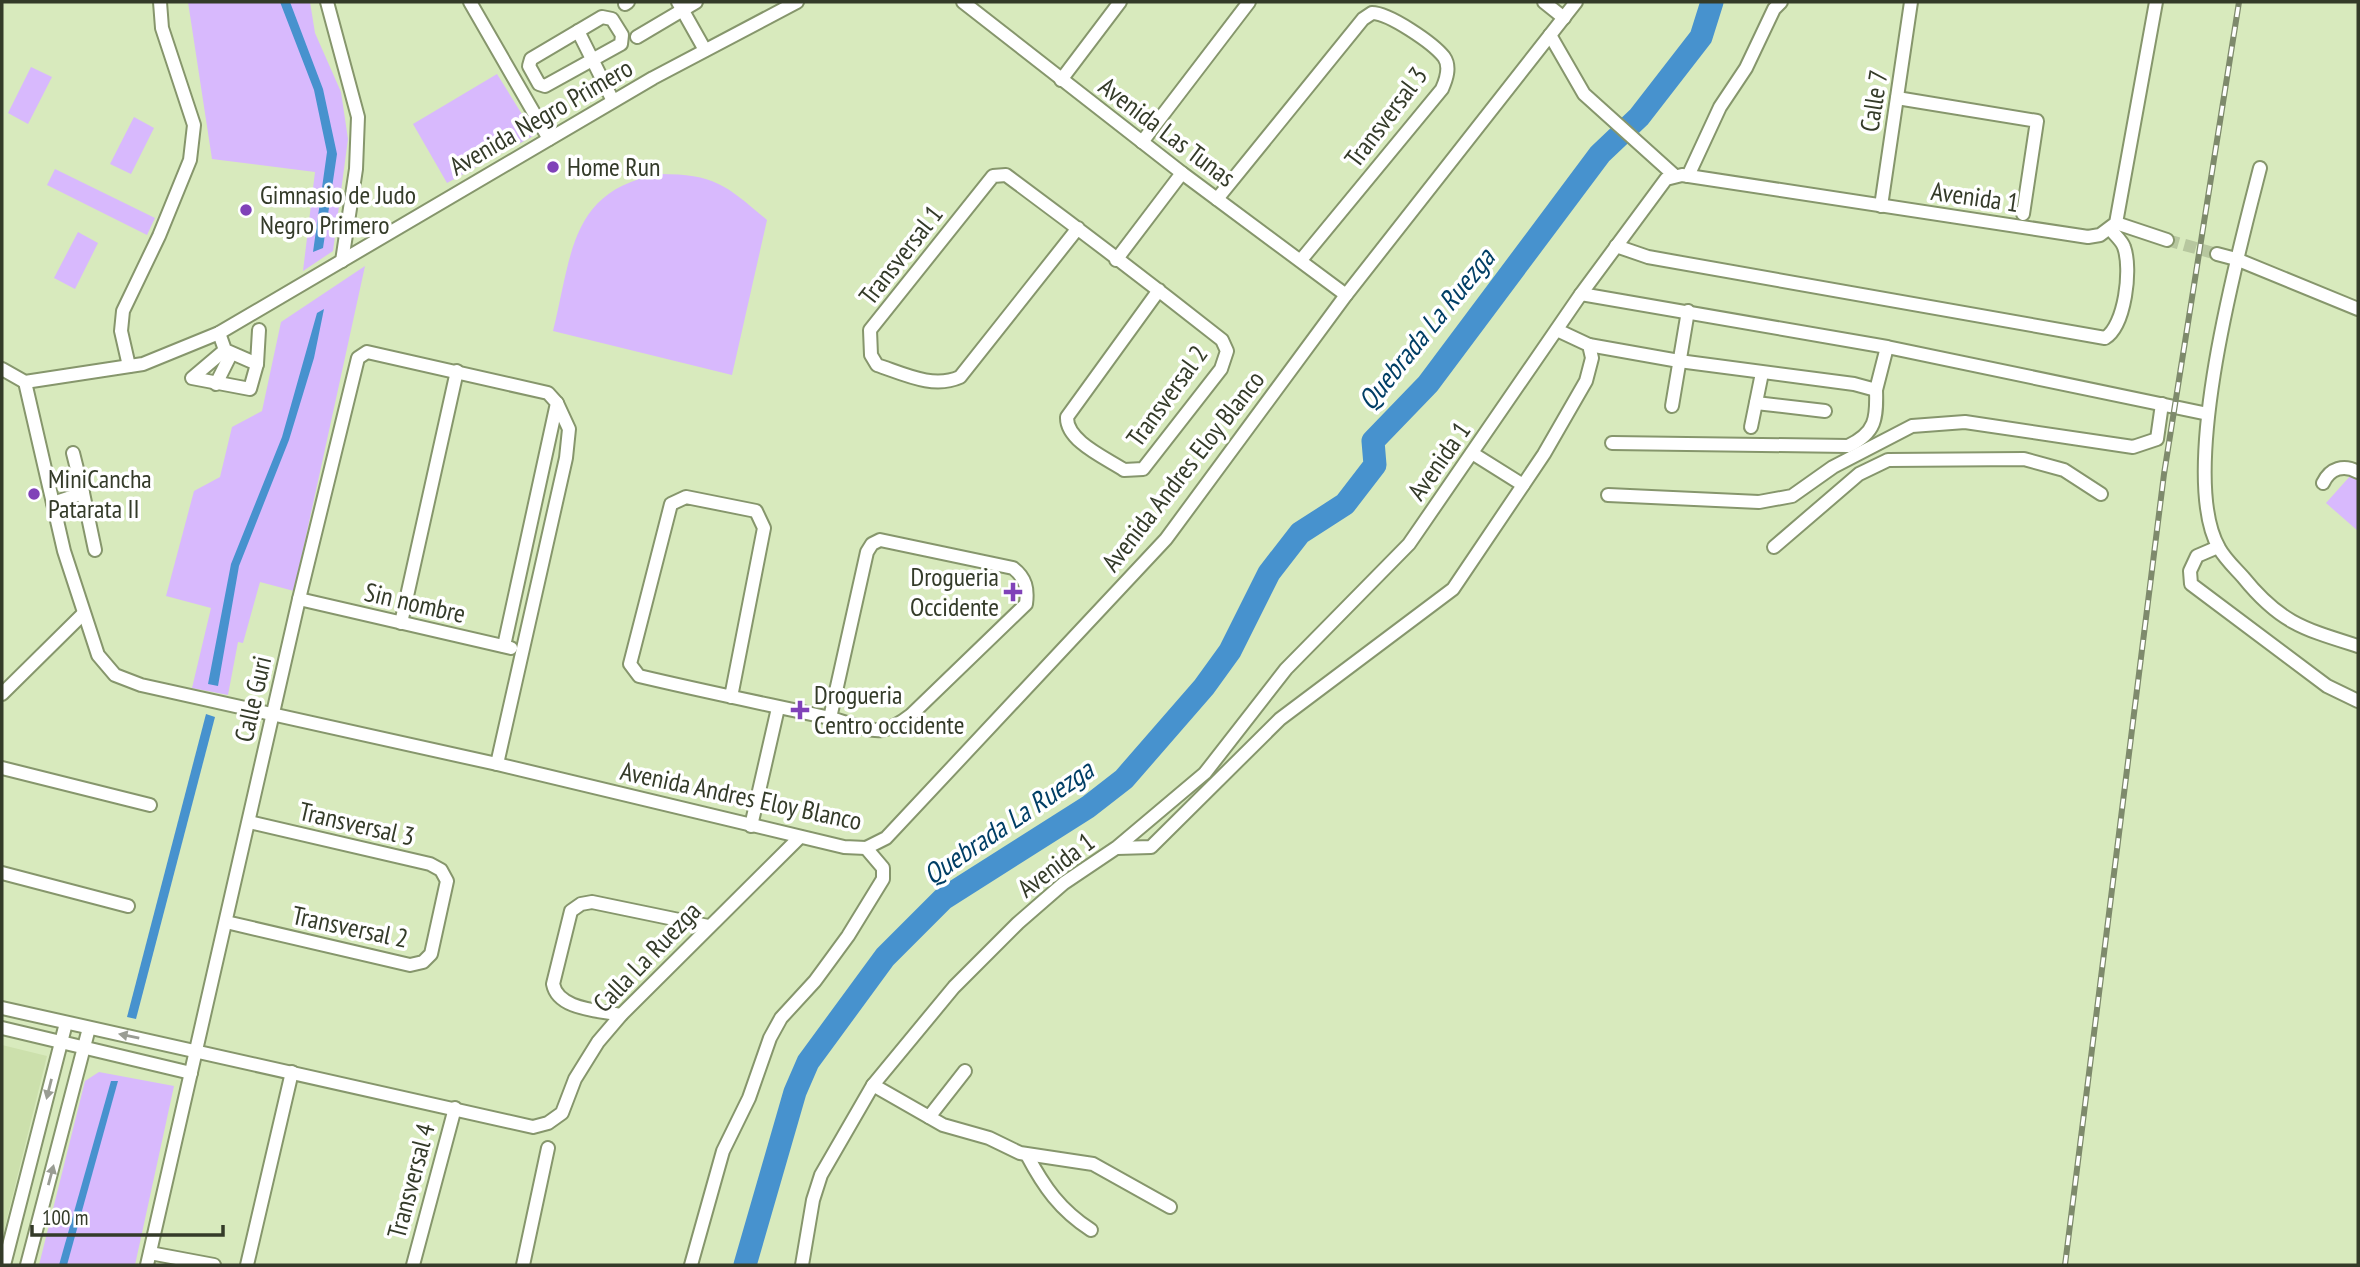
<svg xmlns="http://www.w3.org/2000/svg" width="2360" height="1267" viewBox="0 0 2360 1267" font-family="'PT Sans Narrow',sans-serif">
	<rect width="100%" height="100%" fill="#d8eabd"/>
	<path fill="#cce0ac" d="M 2,1045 L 47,1056 L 2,1239 Z"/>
	<g fill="#d8b9fd">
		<path d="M 188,2 L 310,2 L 315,33 L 341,92 L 348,139 L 333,251 L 303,271 L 315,172 L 212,159 Z"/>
		<path d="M 31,67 L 52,77 L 28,124 L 8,113 Z"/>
		<path d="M 497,74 L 535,135 L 447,183 L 413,124 Z"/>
		<path d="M 134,117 L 154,128 L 131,174 L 110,164 Z"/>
		<path d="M 55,169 L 155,218 L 147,235 L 47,185 Z"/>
		<path d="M 660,174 C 715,174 727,186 767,220 L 732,375 L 553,331 C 572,256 569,190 660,174 Z"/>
		<path d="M 78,232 L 98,243 L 75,289 L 54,278 Z"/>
		<path d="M 365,266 L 294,591 L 260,582 L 243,643 L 238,642 L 228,695 L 192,688 L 211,608 L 166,596 L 194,491 L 220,477 L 232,427 L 262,411 L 281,322 Z"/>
		<path d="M 2351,475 L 2358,481 L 2358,531 L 2326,503 Z"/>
		<path d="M 99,1072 L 174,1086 L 135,1265 L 39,1265 L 85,1081 Z"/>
	</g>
	<g fill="#4792ce">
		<path d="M 280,2 L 290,2 L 323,89 L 337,154 L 323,248 L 313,252 L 327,152 L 314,90 Z"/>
		<path d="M 324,309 L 314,358 L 289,440 L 239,566 L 218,686 L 208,684 L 231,564 L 282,437 L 317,313 Z"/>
		<path d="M 206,714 L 215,717 L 136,1019 L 127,1017 Z"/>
		<path d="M 111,1081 L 118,1081 L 67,1265 L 59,1265 Z"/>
	</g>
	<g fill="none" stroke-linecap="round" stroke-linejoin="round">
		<path stroke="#4792ce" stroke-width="23" d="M 745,1265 L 795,1092 L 808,1062 L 885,957 L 943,899 L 1088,807 L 1124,779 L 1204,687 L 1230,651 L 1269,573 L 1300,533 L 1345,504 L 1375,465 L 1373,441 L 1428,384 L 1600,154 L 1639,117 L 1701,37 L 1712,2"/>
		<path stroke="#b7c79f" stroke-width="12" stroke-dasharray="12 6" stroke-linecap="butt" d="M 2167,240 L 2217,254"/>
		<defs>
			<g id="street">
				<path d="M 327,2 L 358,117 L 356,169 L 342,261"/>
				<path d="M 470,2 L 549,139"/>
				<path d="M 678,2 L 705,50"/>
				<path d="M 963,2 L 1182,173 L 1346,295"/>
				<path d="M 1544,2 L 1564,18"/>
				<path d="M 625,4 L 628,2"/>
				<path d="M 602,17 L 612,19 L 622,35 L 621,44 L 545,86 L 539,84 L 529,66 L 531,59 Z"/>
				<path d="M 578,31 L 613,101"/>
				<path d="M 1550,35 L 1584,94 L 1674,175"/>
				<path d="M 637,37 L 696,2"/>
				<path d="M 1061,80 L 1120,2"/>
				<path d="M 1897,98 L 2037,121 L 2023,214"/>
				<path d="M 1142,142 L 1249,2"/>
				<path d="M 2260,168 C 2239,250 2177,475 2219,548 C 2225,559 2235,568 2243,577 C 2280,623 2304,629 2358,646"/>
				<path d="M 1688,176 L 1720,107 L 1746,68 L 1774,9 L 1781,2"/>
				<path d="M 1217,199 L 1363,19 L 1372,13 C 1389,13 1433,43 1444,57 C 1451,67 1446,80 1442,89 L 1301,260"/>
				<path d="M 1881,206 L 1911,2"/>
				<path d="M 2116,223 L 2167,240"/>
				<path d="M 1078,228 L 960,377 C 933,389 904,374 877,365 L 871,355 L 870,330 L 993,176 L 1006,175 C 1079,229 1151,284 1222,340 L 1227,351 L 1221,369 L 1143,469 L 1124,470 C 1106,458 1066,441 1067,417 L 1159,290"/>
				<path d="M 1616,246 L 1648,257 L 2105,338 C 2125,326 2132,269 2124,247 C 2122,241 2115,235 2110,229"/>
				<path d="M 2217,254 L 2236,259 L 2358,309"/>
				<path d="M 1116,260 L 1182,173"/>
				<path d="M 1581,294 L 1887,347 L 2208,414"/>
				<path d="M 219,333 L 225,350 L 257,364 L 250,389 L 192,378 L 225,350"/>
				<path d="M 1589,345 L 1679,361 L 1854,384 L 1876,390 L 1887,347"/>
				<path d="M 257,364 L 259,330"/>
				<path d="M 129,366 L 121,331 L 123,311 L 159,236 L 190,160 L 194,125 L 162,28 L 160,2"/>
				<path d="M 2,369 L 25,382 L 143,364 L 219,333 L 653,78 L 797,2"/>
				<path d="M 25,382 L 64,551 L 98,655 L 115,675 L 141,685 L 497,764 L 844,847 L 866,848 L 886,838 L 1166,539 L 1346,295 L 1576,2"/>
				<path d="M 216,384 L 231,354"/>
				<path d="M 1756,403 L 1825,411"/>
				<path d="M 1672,406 L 1688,311"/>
				<path d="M 1751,427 L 1762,373"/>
				<path d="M 1612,443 L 1848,446 C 1876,433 1877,418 1876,390"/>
				<path d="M 1472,453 L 1523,485"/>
				<path d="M 2323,483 C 2330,468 2344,464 2358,472"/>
				<path d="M 83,493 L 95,550"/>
				<path d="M 1608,495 L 1759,502 L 1792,496 L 1833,467 L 1912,426 L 1965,422 L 2133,447 L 2157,439 L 2162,404"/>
				<path d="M 53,503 L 83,493 L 73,453"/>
				<path d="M 1774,547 L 1859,474 L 1888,460 L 2024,459 L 2064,470 L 2101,494"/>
				<path d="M 2218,547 L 2197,556 L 2190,571 L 2191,584 L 2327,686 L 2358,701"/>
				<path d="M 299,599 L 511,648"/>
				<path d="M 401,623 L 457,371"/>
				<path d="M 2,694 L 82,615"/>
				<path d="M 731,697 L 764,528 L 756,511 L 686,497 L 671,504 L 630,664 L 639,676 C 702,691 766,704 830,718 C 845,721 867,732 882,730 C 893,728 902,722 911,715 L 1026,604 C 1028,589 1026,578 1013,568 L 880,540 L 872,544 L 867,552 L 830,718"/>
				<path d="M 497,764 L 566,458 L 569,429 L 557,403"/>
				<path d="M 2,768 L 150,805"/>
				<path d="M 751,826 L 778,708"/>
				<path d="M 1117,848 L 1151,847 L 1280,719 L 1453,589 L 1544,454 L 1586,381 L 1592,358 L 1589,345 L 1557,330"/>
				<path d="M 2,873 L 128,906"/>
				<path d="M 226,922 L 410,965 L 423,962 L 431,954 L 447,881 L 441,870 L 430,864 L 249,822"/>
				<path d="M 2,1008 L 533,1127 L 548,1123 L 562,1113 L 575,1079 L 598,1042 L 621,1015 L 800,837"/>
				<path d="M 621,1015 C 599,1010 558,1010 553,984 L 571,911 L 581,904 L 592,902 L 708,926"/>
				<path d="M 2,1028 L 191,1073"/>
				<path d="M 873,1085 L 943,1125 L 989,1138 L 1020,1153 L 1093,1164 L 1170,1207"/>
				<path d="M 929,1117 L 965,1071"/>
				<path d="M 1027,1155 C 1044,1187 1060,1210 1091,1230"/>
				<path d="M 150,1253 L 214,1265"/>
				<path d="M 4,1265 L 66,1023"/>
				<path d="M 27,1265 L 89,1028"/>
				<path d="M 147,1265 L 299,599 L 358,358 L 367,352 L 548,393 L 557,403 L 504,646"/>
				<path d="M 247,1265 L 292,1072"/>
				<path d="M 413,1265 L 455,1108"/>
				<path d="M 523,1265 L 548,1148"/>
				<path d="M 691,1265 L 723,1151 L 749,1098 L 770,1038 L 781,1018 L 815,981 L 848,936 L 883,879 L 883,868 L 866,848"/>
				<path d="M 802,1265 L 813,1200 L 821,1175 L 873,1085 L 954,987 L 1018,923 L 1064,883 L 1116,848 L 1205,773 L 1286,669 L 1409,544 L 1581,294 L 1666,179 L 1682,175 L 2088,237 L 2100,235 L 2116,223 L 2156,2"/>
			</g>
		</defs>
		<use href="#street" stroke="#86966c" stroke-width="16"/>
		<use href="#street" stroke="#fff" stroke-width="12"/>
		<defs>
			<path id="rail" d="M 2065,1265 L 2164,474 L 2239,2"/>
		</defs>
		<use href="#rail" stroke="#7e8a6c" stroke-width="6"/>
		<use href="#rail" stroke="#fff" stroke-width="3.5" stroke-dasharray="10" stroke-linecap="butt"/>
	</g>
	<defs><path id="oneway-solid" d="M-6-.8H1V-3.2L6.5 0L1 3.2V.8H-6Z" transform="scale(1.75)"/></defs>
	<g fill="#9a9d94">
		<use href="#oneway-solid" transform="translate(129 1036) rotate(-168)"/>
		<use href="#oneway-solid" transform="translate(49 1089) rotate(104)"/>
		<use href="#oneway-solid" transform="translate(51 1175) rotate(-75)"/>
	</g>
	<g fill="#8042b8" stroke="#fff" stroke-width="2.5">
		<circle cx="553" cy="167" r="7"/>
		<circle cx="246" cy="210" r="7"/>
		<circle cx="34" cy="494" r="7"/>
		<path d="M1009.5 581.5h7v7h7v7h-7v7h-7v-7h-7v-7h7z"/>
		<path d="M796.5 699.5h7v7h7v7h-7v7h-7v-7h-7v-7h7z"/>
	</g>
	<g text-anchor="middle" stroke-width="7" stroke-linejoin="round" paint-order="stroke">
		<g font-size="26" fill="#343b29" stroke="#fff">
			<text transform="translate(1874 101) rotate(-81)" y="9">Calle 7</text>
			<text transform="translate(541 117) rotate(-30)" y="9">Avenida Negro Primero</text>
			<text transform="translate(1386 117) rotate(-53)" y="9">Transversal 3</text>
			<text transform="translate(1167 132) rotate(37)" y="9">Avenida Las Tunas</text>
			<text transform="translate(1975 197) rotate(8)" y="9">Avenida 1</text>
			<text transform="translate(901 255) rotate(-52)" y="9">Transversal 1</text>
			<text transform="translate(1167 396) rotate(-54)" y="9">Transversal 2</text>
			<text transform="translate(1439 461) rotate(-55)" y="9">Avenida 1</text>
			<text transform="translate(1183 471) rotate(-52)" y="9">Avenida Andres Eloy Blanco</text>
			<text transform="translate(415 603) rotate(13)" y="9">Sin nombre</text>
			<text transform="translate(253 699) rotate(-77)" y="9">Calle Guri</text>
			<text transform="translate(741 796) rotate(12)" y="9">Avenida Andres Eloy Blanco</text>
			<text transform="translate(357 824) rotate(13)" y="9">Transversal 3</text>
			<text transform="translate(1056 865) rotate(-37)" y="9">Avenida 1</text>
			<text transform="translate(350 927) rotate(12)" y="9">Transversal 2</text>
			<text transform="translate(647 957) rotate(-46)" y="9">Calla La Ruezga</text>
			<text transform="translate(411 1181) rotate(-75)" y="9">Transversal 4</text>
		</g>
		<g font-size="26" fill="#343b29" stroke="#fff" text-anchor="start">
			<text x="567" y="176">Home Run</text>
			<text x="260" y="204">Gimnasio de Judo<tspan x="260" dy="30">Negro Primero</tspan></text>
			<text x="48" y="488">MiniCancha<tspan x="48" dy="30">Patarata II</tspan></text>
			<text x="999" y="586" text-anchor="end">Drogueria<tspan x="999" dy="30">Occidente</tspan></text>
			<text x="814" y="704">Drogueria<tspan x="814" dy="30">Centro occidente</tspan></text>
		</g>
		<g font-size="28" font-style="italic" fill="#003e65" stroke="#fff">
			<text transform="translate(1426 329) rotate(-51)" y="10">Quebrada La Ruezga</text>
			<text transform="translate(1008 822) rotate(-34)" y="10">Quebrada La Ruezga</text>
		</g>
	</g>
	<rect width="2360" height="1267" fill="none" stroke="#343b29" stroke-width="7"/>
	<path d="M32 1225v10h191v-10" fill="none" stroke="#343b29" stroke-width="3.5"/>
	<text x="42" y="1225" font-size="21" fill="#343b29" stroke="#ffffff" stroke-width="5" paint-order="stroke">100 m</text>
</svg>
